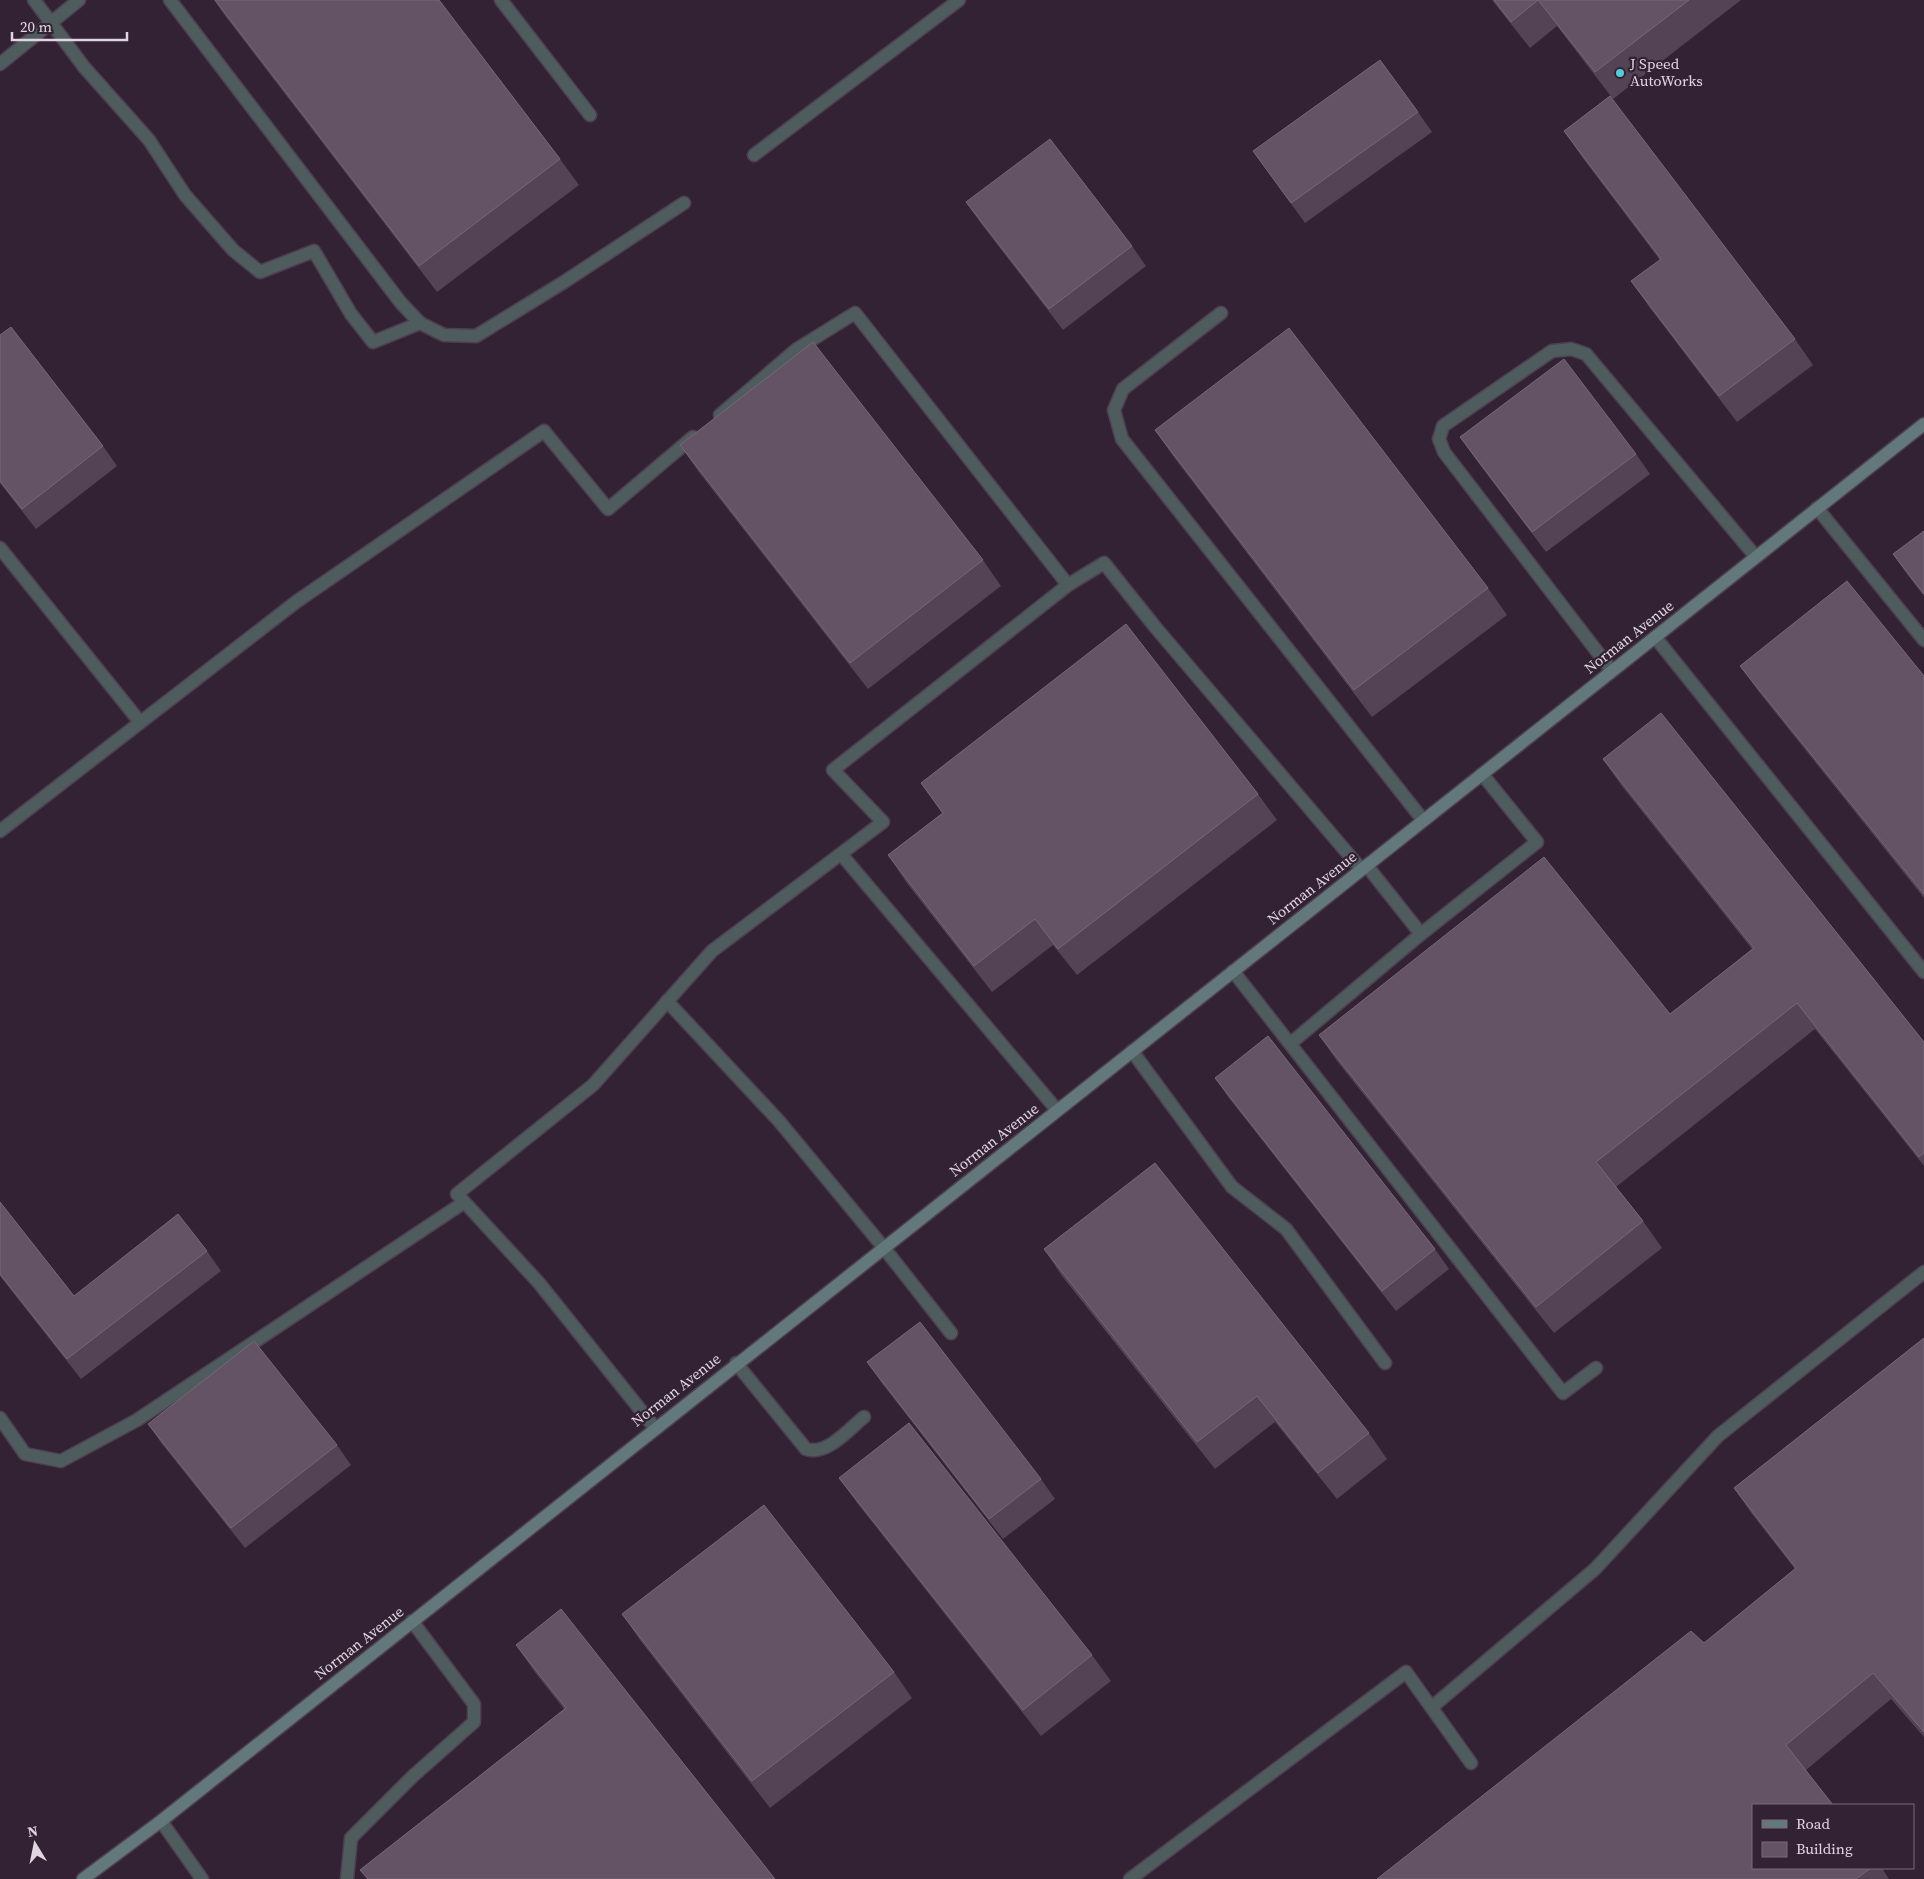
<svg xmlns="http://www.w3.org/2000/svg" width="1924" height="1879" viewBox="0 0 1924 1879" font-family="'Source Serif 4',serif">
	<rect width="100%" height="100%" fill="#322234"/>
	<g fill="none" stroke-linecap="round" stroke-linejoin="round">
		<defs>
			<g id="lane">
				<path d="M 34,0 L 84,67 L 149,140 L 185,195 L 233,250 L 260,272 L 314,251 L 351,314 L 373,342 L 420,323"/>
				<path d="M 170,0 L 401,303 L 420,323 L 444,335 L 476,336 L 564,282 L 684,203"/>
				<path d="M 501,0 L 590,115"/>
				<path d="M 754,155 L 959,0"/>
				<path d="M 1221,313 L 1123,389 L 1114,410 L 1122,439 L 1423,820"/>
				<path d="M 720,415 L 797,349 L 855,313 L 1068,585"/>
				<path d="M 1817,508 L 1924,640"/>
				<path d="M 0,548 L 140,722"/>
				<path d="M 1655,637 L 1924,972"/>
				<path d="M 1612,671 L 1444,452 L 1439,439 L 1443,426 L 1552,351 L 1571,349 L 1586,354 L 1756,557"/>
				<path d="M 0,831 L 296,602 L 544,431 L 608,509 L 693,437"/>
				<path d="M 841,854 L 1057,1110"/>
				<path d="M 1367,866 L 1421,934"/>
				<path d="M 1233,971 L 1563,1393 L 1596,1368"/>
				<path d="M 667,1001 L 779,1121 L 884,1248 L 951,1333"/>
				<path d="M 1291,1043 L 1421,934 L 1537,842 L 1482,774"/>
				<path d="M 1132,1051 L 1232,1187 L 1286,1229 L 1385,1363"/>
				<path d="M 736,1363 L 806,1449 C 827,1456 849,1429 864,1417"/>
				<path d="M 0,1418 L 25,1454 L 61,1461 L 137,1420 L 463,1203"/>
				<path d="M 655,1428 L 539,1283 L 457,1194 L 593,1085 L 712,951 L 883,822 L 833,770 L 1068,585 L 1104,563 L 1156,628 L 1361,869"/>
				<path d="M 1432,1707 L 1595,1569 L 1718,1436 L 1924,1272"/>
				<path d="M 347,1879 L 351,1838 L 413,1776 L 474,1722 L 474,1704 L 412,1621"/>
				<path d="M 1130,1879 L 1406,1672 L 1471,1763"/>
			</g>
			<g id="street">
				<path d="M 0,64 L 79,0"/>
				<path d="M 161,1821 L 202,1879"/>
			</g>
			<path id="secondary" d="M 83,1879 L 161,1821 L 1924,424"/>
		</defs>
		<use href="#lane" stroke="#4e3f50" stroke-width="15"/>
		<use href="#street" stroke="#4e3f50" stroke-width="15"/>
		<use href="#secondary" stroke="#4e3f50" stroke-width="15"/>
		<use href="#lane" stroke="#4e5c5d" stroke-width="12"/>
		<use href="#street" stroke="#4e5c5d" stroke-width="12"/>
		<use href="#secondary" stroke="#62787a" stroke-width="12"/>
	</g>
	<g fill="#544355">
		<path d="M 214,0 L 439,0 L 560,159 L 579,185 L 437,292 L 226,17 Z"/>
		<path d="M 1492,0 L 1741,0 L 1613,99 L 1557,26 L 1530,48 Z"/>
		<path d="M 1418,112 L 1432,132 L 1305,223 L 1253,151 Z"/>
		<path d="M 1564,131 L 1795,339 L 1813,365 L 1737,422 L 1650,308 L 1631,281 L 1660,260 L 1582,157 Z"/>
		<path d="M 966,202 L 1132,246 L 1146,266 L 1063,330 L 980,222 Z"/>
		<path d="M 0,335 L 103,446 L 117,466 L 36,529 L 0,483 Z"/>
		<path d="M 1155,430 L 1488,588 L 1507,615 L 1372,717 L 1173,456 Z"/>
		<path d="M 1460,437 L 1636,454 L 1650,474 L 1546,552 L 1474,457 Z"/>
		<path d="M 680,445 L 983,560 L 1001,586 L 868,689 L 698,471 Z"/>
		<path d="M 1924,531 L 1924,596 L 1907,574 L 1893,554 Z"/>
		<path d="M 1740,666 L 1924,676 L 1924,898 L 1759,692 Z"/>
		<path d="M 1603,759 L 1924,1042 L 1924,1166 L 1815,1029 L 1616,1187 L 1643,1221 L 1662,1248 L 1554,1333 L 1337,1061 L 1319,1035 L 1670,1014 L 1752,949 L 1621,785 Z"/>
		<path d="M 921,783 L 1258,794 L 1277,820 L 1077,975 L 1053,945 L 992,992 L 906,882 L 888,855 L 942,813 Z"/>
		<path d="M 1215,1078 L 1435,1249 L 1449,1269 L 1396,1311 L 1229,1098 Z"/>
		<path d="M 0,1202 L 74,1296 L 207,1251 L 221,1271 L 81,1379 L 0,1276 Z"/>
		<path d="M 1044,1249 L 1369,1433 L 1387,1459 L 1337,1499 L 1275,1422 L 1215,1469 L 1062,1276 Z"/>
		<path d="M 1924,1338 L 1924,1737 L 1891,1699 L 1806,1770 L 1753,1868 L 1882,1868 L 1889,1879 L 1377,1879 L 1704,1643 L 1795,1569 L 1752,1514 L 1734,1488 Z"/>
		<path d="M 867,1362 L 1041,1479 L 1055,1499 L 1003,1539 L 881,1382 Z"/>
		<path d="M 148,1424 L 337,1445 L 351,1465 L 245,1548 L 162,1444 Z"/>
		<path d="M 839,1478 L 1092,1655 L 1111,1681 L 1041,1736 L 858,1504 Z"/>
		<path d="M 622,1614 L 894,1672 L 912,1698 L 770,1808 L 640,1640 Z"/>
		<path d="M 516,1645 L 775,1879 L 367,1879 L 360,1870 L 564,1709 L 534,1671 Z"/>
	</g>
	<g fill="#645364" stroke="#776778">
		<path d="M 215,0 L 439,0 L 560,159 L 419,266 Z"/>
		<path d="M 1494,0 L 1689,0 L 1595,72 L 1538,0 L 1511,22 Z"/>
		<path d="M 1380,60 L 1418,112 L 1291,203 L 1253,151 Z"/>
		<path d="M 1610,96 L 1795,339 L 1719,396 L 1631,281 L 1661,259 L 1564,131 Z"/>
		<path d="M 1050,139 L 1132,246 L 1049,309 L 966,202 Z"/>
		<path d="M 11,327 L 103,446 L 22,509 L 0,481 L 0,335 Z"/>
		<path d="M 1289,328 L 1488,588 L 1354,690 L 1155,430 Z"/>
		<path d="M 813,342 L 983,560 L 850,663 L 680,445 Z"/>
		<path d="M 1564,359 L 1636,454 L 1532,532 L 1460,437 Z"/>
		<path d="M 1924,531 L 1924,594 L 1893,554 Z"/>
		<path d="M 1847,581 L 1924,676 L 1924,894 L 1740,666 Z"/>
		<path d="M 1126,624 L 1258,794 L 1058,949 L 1035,919 L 974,966 L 888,855 L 943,813 L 921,783 Z"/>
		<path d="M 1661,713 L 1924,1042 L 1924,1153 L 1919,1157 L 1797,1003 L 1596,1162 L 1643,1221 L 1536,1307 L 1319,1035 L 1544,857 L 1670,1014 L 1754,948 L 1603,759 Z"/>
		<path d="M 1268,1036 L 1435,1249 L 1382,1291 L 1215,1078 Z"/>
		<path d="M 1155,1163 L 1369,1433 L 1318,1473 L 1257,1396 L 1197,1442 L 1044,1249 Z"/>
		<path d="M 0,1202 L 74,1296 L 178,1214 L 207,1251 L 67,1359 L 0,1274 Z"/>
		<path d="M 920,1322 L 1041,1479 L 989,1519 L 867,1362 Z"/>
		<path d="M 1924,1338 L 1924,1732 L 1873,1673 L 1786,1745 L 1833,1805 L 1753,1805 L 1753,1868 L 1871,1868 L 1856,1879 L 1377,1879 L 1691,1631 L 1704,1643 L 1796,1568 L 1734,1488 Z"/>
		<path d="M 254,1341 L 337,1445 L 231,1528 L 148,1424 Z"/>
		<path d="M 909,1423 L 1092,1655 L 1023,1710 L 839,1478 Z"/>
		<path d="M 764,1505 L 894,1672 L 752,1781 L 622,1614 Z"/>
		<path d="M 561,1609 L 775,1879 L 368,1879 L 360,1870 L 566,1708 L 516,1645 Z"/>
	</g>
	<circle fill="#52ccd6" stroke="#322234" stroke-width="2" cx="1620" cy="73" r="5"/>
	<g text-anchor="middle" stroke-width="4.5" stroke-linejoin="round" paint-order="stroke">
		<g font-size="15" fill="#e0d5e0" stroke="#322234" text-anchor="start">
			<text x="1630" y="69">J Speed<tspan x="1630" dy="17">AutoWorks</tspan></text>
		</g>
		<g font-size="15" fill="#e0d5e0" stroke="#322234">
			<text transform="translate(1629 637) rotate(-38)" y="5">Norman Avenue</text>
			<text transform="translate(1312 888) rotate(-38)" y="5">Norman Avenue</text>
			<text transform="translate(994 1140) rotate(-38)" y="5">Norman Avenue</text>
			<text transform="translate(676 1390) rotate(-38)" y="5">Norman Avenue</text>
			<text transform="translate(359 1643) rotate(-38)" y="5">Norman Avenue</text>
		</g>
	</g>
	<rect x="1752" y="1804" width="162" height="65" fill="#322234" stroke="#786a79"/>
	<rect x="1762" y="1820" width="25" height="8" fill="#62787a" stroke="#786a79"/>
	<text x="1796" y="1829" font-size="15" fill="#e0d5e0">Road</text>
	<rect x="1762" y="1842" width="25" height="15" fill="#645364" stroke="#786a79"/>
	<text x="1796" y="1854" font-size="15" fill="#e0d5e0">Building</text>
	<g transform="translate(35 1844) rotate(350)" stroke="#322234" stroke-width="4" paint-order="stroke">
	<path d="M0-4L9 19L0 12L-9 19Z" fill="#e0d5e0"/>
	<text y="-8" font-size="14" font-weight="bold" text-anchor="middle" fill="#e0d5e0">N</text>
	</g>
	<path d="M12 32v8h115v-8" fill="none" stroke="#e0d5e0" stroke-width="2.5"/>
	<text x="20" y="32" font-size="15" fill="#e0d5e0" stroke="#322234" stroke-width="4" paint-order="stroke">20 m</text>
</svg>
